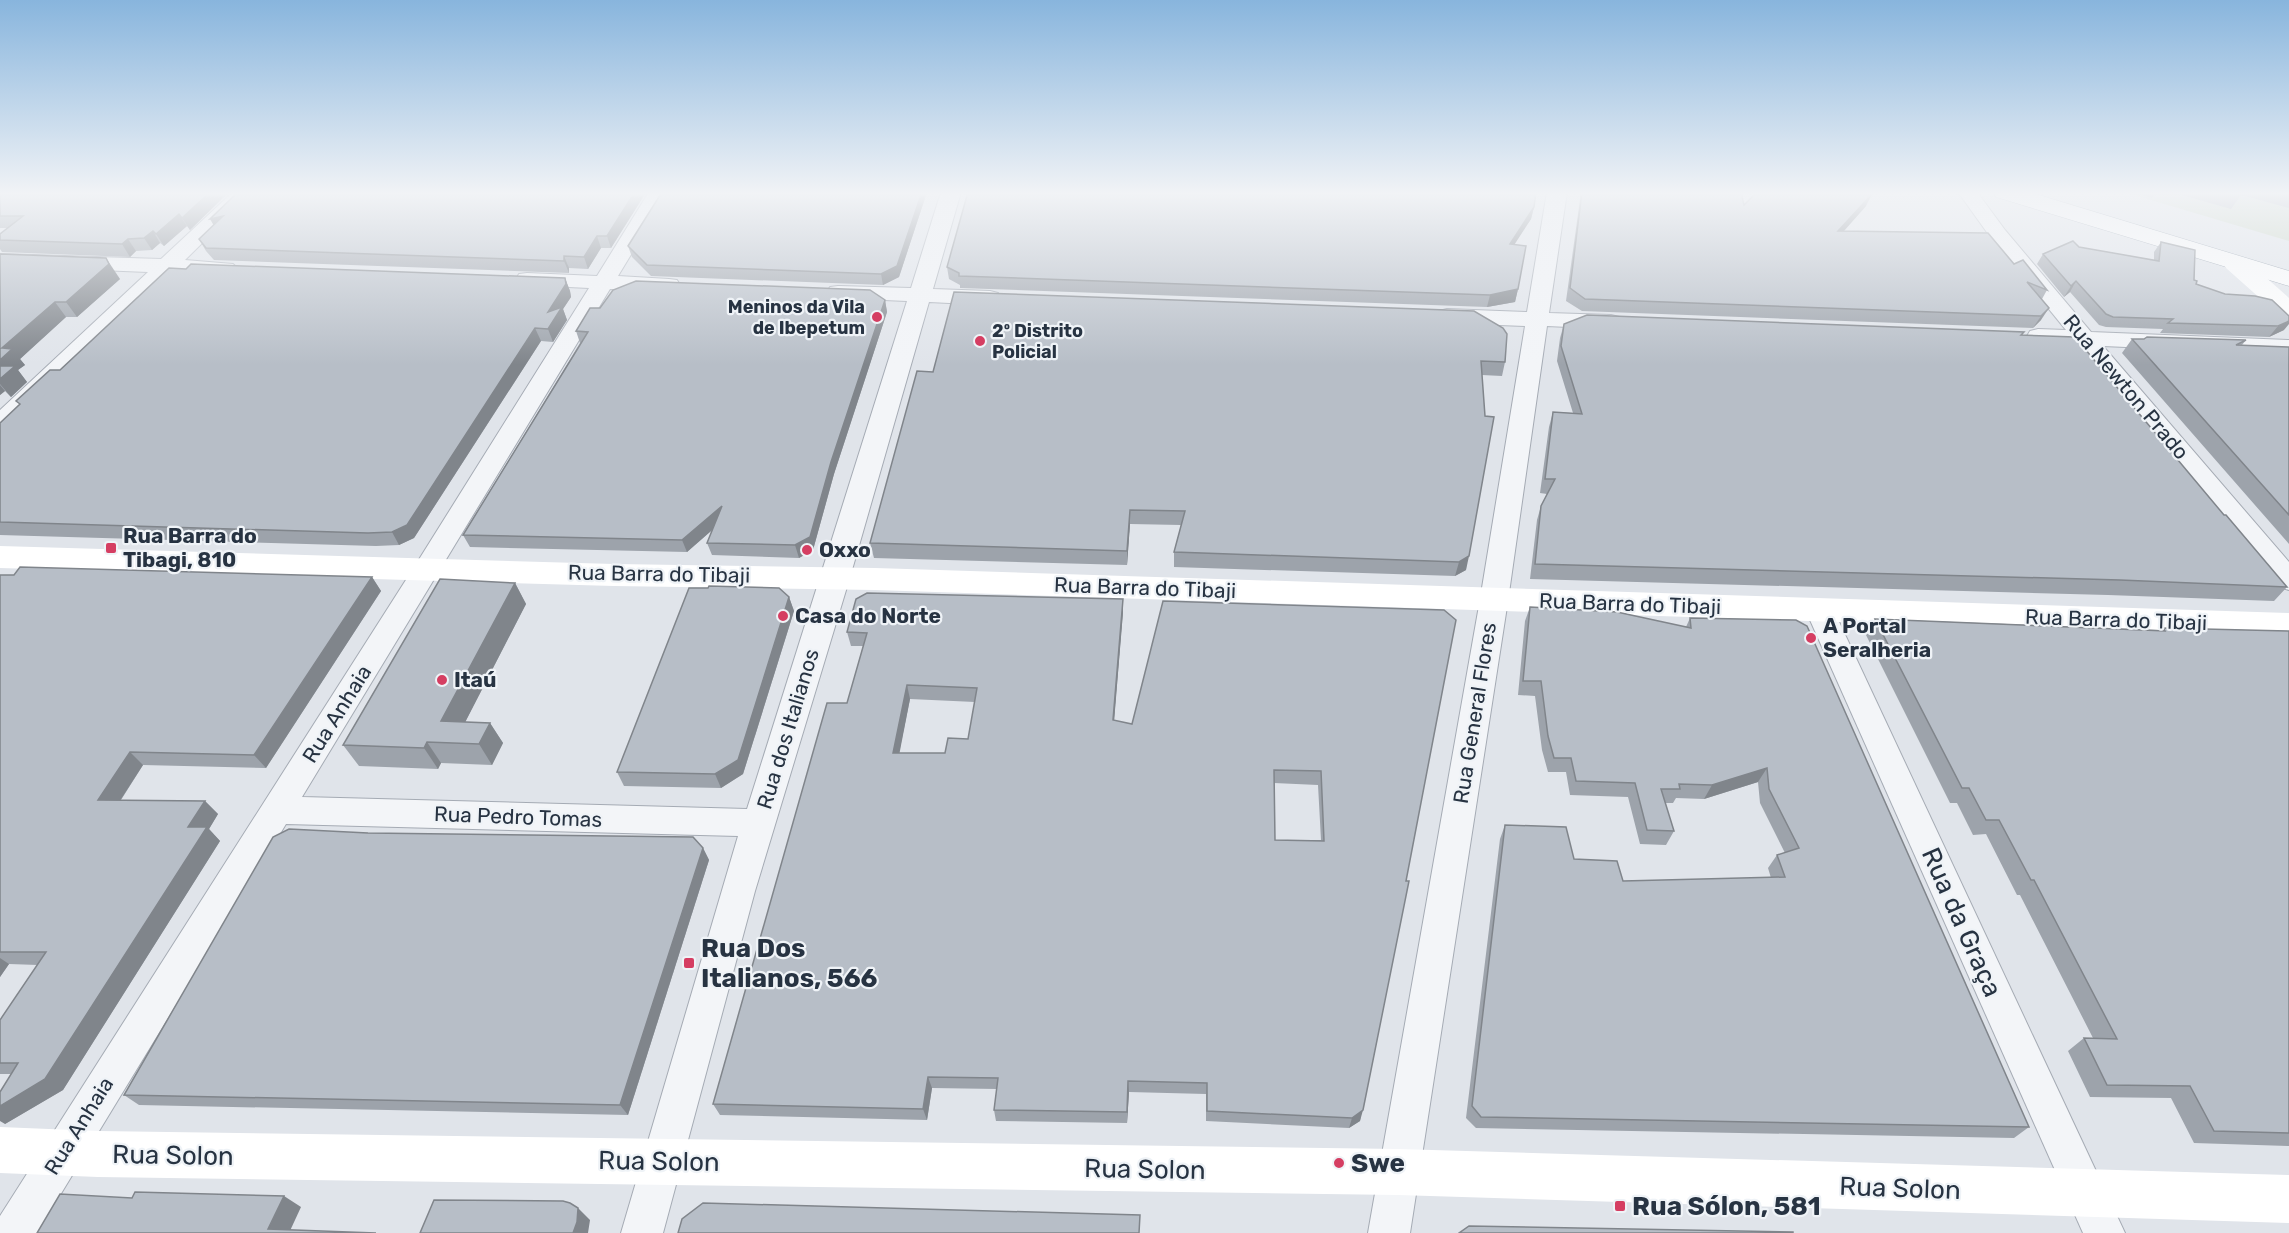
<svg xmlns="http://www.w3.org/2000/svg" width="2289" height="1233" viewBox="0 0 2289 1233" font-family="Rubik,sans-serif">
	<rect width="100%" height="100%" fill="#e0e4ea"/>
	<path fill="#c7d4c0" d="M 2124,192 L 2289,192 L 2289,241 Z"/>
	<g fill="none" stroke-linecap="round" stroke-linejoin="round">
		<defs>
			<g id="street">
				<path d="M 233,192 L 254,192 L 185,260 L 233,264 L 237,268 L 233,272 L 226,274 L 172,272 L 9,428 L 0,431 L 0,410 L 148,272 L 0,266 L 0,254 L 161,259 Z"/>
				<path d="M 649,192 L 669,192 L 618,276 L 669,279 L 677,280 L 680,285 L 677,290 L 669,291 L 610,289 L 302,797 L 747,809 L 907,301 L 838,298 L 830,297 L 827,292 L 830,287 L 838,286 L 911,288 L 941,192 L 961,192 L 933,289 L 990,291 L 998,293 L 1001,298 L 998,303 L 990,305 L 929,302 L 850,577 L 755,891 L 663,1233 L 621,1233 L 738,836 L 286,824 L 37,1233 L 0,1233 L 0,1216 L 418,561 L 589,288 L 527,285 L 519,284 L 516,279 L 519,274 L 527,273 L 597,276 Z"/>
				<path d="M 1547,192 L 1567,192 L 1549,313 L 1611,315 L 1619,317 L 1622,322 L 1619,327 L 1611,329 L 1547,326 L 1508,600 L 1410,1233 L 1368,1233 L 1480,600 L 1525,326 L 1447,323 L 1439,321 L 1436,316 L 1439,311 L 1447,309 L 1527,312 Z"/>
				<path d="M 1958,192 L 1977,192 L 2005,230 L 2091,332 L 2289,340 L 2289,354 L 2103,346 L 2289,562 L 2289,590 L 2279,587 L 2077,344 L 2030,341 L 2027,336 L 2030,331 L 2038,329 L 2066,330 L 1991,238 Z"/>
				<path d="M 1820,601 L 1830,604 L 1834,611 L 2125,1233 L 2083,1233 L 1806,611 L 1810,604 Z"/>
			</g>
			<path id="highway" d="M 1993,192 L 2029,192 L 2289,271 L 2289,286 L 1996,197 Z"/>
		</defs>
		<use href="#street" stroke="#a5abb4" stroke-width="2"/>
		<use href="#highway" stroke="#8693a1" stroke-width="1"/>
		<use href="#street" fill="#f3f5f8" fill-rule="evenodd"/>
		<g fill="#fff" fill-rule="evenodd">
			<path d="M 2235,256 L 2244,258 L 2289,298 L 2289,319 L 2280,316 L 2226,268 L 2223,263 L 2226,258 Z"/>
			<path d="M 0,546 L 614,564 L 875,568 L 2289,613 L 2289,637 L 875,590 L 614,586 L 0,568 Z"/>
			<path d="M 0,1127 L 98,1131 L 1398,1149 L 2289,1175 L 2289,1223 L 1398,1195 L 98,1177 L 0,1173 Z"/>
		</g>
		<use href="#highway" fill="#fff" fill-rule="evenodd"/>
	</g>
	<g fill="#9da3ab" fill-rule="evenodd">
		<path d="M 0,192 L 229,192 L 190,230 L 187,226 L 164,246 L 160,243 L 152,250 L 136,251 L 130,257 L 2,252 L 0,249 L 0,234 L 8,228 L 0,228 Z"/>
		<path d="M 238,192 L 644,192 L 645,194 L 611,248 L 601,248 L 588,269 L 569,268 L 569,273 L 214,260 L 206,251 L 199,239 L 213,225 Z"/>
		<path d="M 662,192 L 927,192 L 899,277 L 883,285 L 651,276 L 632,257 L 628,246 Z"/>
		<path d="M 1581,192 L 1741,192 L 1744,205 L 1866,206 L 1844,231 L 2014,264 L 2047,290 L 2042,299 L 2041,320 L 2033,328 L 1582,311 L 1566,301 Z"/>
		<path d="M 2133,192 L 2156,192 L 2152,198 Z"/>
		<path d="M 2171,192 L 2289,192 L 2289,208 L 2241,195 L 2231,209 Z"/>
		<path d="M 1534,207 L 1531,219 L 1514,244 L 1518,289 L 1515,302 L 1487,307 L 960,288 L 960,285 L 949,279 L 947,267 Z"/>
		<path d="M 2161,242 L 2194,280 L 2196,284 L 2284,330 L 2269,337 L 2160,333 L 2163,329 L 2106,327 L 2099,325 L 2070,292 L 2064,297 L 2037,264 L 2043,254 L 2079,247 L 2154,260 L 2154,252 Z"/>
		<path d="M 0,254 L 120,279 L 77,317 L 66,317 L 20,359 L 25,365 L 18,370 L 27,382 L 11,397 L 5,391 L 0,395 Z"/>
		<path d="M 565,278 L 570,291 L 571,297 L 563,309 L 567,320 L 553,342 L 541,341 L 414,538 L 399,545 L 376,546 L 0,535 L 0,423 L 60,370 Z"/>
		<path d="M 954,292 L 1505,362 L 1502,376 L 1482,375 L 1466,570 L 1455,576 L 1174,567 L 1174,552 L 1181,525 L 1130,524 L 1127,565 L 874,558 L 870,543 L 933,372 Z"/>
		<path d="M 885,300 L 887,312 L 834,474 L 813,550 L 799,558 L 712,555 L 707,543 L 712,530 L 687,552 L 470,547 L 463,535 L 580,343 L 576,331 L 600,308 Z"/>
		<path d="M 1564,324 L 2024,332 L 2022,335 L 2224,515 L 2287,587 L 2274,601 L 2108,595 L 1530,579 L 1537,520 L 1541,506 L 1547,494 L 1540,493 L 1549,427 L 1553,412 L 1573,413 L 1557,361 L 1560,338 Z"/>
		<path d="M 2132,339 L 2246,340 L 2242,345 L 2289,347 L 2289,544 L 2122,353 Z"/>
		<path d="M 0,575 L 372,577 L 381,591 L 266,768 L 143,765 L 121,800 L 205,801 L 218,814 L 209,829 L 220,841 L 63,1090 L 5,1124 L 11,1074 L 0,1074 L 0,1020 L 38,965 L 9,964 L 0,977 Z"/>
		<path d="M 515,583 L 526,604 L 465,722 L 490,723 L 503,743 L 492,765 L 441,763 L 438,769 L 359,766 L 343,745 Z"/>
		<path d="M 789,597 L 794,611 L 743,774 L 721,788 L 624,786 L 617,772 Z"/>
		<path d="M 1123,599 L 1123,612 L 1114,721 L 1132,724 L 1444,610 L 1360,1121 L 1349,1128 L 1206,1121 L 1206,1094 L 1129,1092 L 1127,1123 L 996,1121 L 994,1110 L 997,1089 L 932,1088 L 927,1120 L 720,1115 L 713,1104 L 847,703 L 863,646 L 851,646 L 847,632 ZM 910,699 L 975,702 L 968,739 L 945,753 L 899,753 ZM 1274,783 L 1318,785 L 1321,840 L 1275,840 Z"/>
		<path d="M 1530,607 L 1686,627 L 1690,618 L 2029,1127 L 2014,1138 L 1476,1128 L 1466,1118 L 1500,839 L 1505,825 L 1574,859 L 1623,881 L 1771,878 L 1768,868 L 1777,855 L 1785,853 L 1760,803 L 1758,782 L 1704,799 L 1676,798 L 1673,803 L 1665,803 L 1674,831 L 1666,845 L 1640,844 L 1628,797 L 1570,795 L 1566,772 L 1548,772 L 1542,750 L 1535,696 L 1518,695 L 1525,621 Z"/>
		<path d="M 1875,619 L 2161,630 L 2163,628 L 2289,631 L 2289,1146 L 2194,1143 L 2171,1098 L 2090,1097 L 2068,1051 L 2084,1038 L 2093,1038 L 2020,895 L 2017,895 L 1986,834 L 1973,835 L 1957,803 L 1950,803 L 1866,635 Z"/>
		<path d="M 368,833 L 703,848 L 709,860 L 628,1115 L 139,1105 L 124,1095 Z"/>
	</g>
	<g fill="#80858b">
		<path d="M 210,192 L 229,192 L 190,230 L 182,218 Z"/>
		<path d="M 635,192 L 644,192 L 645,194 L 611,248 L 607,236 Z"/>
		<path d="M 922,192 L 927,192 L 899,277 L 883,285 L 881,274 Z"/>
		<path d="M 1872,194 L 1866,206 L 1833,243 L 1838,231 Z"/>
		<path d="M 1534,207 L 1531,219 L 1507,256 L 1510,244 Z"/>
		<path d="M 179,214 L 187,226 L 164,246 L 156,234 Z"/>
		<path d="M 223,216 L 217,231 L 210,219 Z"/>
		<path d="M 153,231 L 160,243 L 152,250 L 144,238 Z"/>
		<path d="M 597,236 L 601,248 L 588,269 L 584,257 Z"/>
		<path d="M 128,239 L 136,251 L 130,257 L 122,244 Z"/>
		<path d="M 564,256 L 569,268 L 569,273 L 564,261 Z"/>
		<path d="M 106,258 L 120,279 L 77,317 L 66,302 Z"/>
		<path d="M 565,278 L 570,291 L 571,297 L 563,309 L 567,320 L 553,342 L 548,329 L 548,312 Z"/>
		<path d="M 2076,281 L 2070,292 L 2064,297 L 2071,286 Z"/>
		<path d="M 1518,289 L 1515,302 L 1487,307 L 1490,295 Z"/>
		<path d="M 885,300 L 887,312 L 834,474 L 813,550 L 799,558 L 795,545 L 831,462 Z"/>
		<path d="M 55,302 L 66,317 L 20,359 L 25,365 L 18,370 L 27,382 L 11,397 L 0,384 L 0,360 L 2,348 Z"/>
		<path d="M 2049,308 L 2041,320 L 2033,328 L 2041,316 Z"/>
		<path d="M 2289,321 L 2289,324 L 2284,330 L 2269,337 L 2278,326 Z"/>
		<path d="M 535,328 L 541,341 L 414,538 L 399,545 L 392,532 Z"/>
		<path d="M 0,385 L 5,391 L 0,395 Z"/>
		<path d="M 722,506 L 726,518 L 687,552 L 682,540 Z"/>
		<path d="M 1130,510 L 1130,524 L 1127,565 L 1127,551 Z"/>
		<path d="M 1469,556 L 1466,570 L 1455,576 L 1459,562 Z"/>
		<path d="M 372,577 L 381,591 L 266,768 L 254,755 Z"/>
		<path d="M 515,583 L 526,604 L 455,742 L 441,721 Z"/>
		<path d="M 789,597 L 794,611 L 743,774 L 721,788 L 715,774 Z"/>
		<path d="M 1123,599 L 1123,612 L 1113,734 L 1113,720 Z"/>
		<path d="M 907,685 L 910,699 L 897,766 L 893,753 Z"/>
		<path d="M 490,723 L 503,743 L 492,765 L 479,744 Z"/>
		<path d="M 427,742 L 441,763 L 438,769 L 424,748 Z"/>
		<path d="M 130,752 L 143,765 L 112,813 L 98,800 Z"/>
		<path d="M 1767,768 L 1758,782 L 1704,799 L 1712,785 Z"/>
		<path d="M 205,801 L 218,814 L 209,829 L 220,841 L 63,1090 L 5,1124 L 0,1121 L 0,1106 Z"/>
		<path d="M 703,848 L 709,860 L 628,1115 L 620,1105 Z"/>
		<path d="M 0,958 L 9,964 L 0,977 Z"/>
		<path d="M 928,1077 L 932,1088 L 927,1120 L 923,1109 Z"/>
		<path d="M 1128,1081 L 1129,1092 L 1127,1123 L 1127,1112 Z"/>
		<path d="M 1363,1110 L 1360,1121 L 1349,1128 L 1352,1118 Z"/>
		<path d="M 284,1196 L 301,1207 L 289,1233 L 268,1229 Z"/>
		<path d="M 578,1208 L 590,1220 L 588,1233 L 573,1233 Z"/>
	</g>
	<g fill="#b7bec7" stroke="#80858b" stroke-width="1.5" fill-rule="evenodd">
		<path d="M 0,192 L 210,192 L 182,218 L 179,214 L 156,234 L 153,231 L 144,238 L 128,239 L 122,244 L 0,240 L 0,234 L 23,216 L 0,216 Z"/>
		<path d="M 238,192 L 635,192 L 607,236 L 597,236 L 584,257 L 564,256 L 564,261 L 206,248 L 199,239 L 223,216 L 210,219 Z"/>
		<path d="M 662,192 L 922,192 L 897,266 L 881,274 L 647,265 L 628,246 Z"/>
		<path d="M 968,192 L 1536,192 L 1534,207 L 1510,244 L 1526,246 L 1518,289 L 1490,295 L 959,276 L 959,273 L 947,267 Z"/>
		<path d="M 1582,192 L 1741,192 L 1744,205 L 1757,192 L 1866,192 L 1872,194 L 1838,231 L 1988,233 L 2014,264 L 2023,260 L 2047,290 L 2027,282 L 2049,308 L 2041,316 L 1585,299 L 1570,288 Z"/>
		<path d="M 2073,241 L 2079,247 L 2159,261 L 2161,242 L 2195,250 L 2194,280 L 2197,281 L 2196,284 L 2225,294 L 2255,296 L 2272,300 L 2289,316 L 2289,321 L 2278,326 L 2168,323 L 2173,319 L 2113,317 L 2106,314 L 2076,281 L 2071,286 L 2043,254 Z"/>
		<path d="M 0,254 L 106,258 L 109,264 L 66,302 L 55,302 L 2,348 L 12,349 L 0,360 Z"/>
		<path d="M 191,264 L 565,278 L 566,284 L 548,312 L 562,307 L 548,329 L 535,328 L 407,525 L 392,532 L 368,533 L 0,522 L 0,423 L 20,404 L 16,401 L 50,370 L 60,370 L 169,268 L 186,269 Z"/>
		<path d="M 636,281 L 870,290 L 885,300 L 831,462 L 810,537 L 795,545 L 707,543 L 722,506 L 682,540 L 463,535 L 588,332 L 576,331 L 590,308 L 600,308 L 613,290 Z"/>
		<path d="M 954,292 L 1474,311 L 1503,328 L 1507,334 L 1505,362 L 1481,361 L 1485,416 L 1494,417 L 1469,556 L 1459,562 L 1174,552 L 1185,511 L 1130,510 L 1127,551 L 870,543 L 917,371 L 933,372 Z"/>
		<path d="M 1587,315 L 2024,332 L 2021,335 L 2075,337 L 2224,515 L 2226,515 L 2287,587 L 2120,580 L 1535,564 L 1541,506 L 1555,479 L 1545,479 L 1553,412 L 1582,414 L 1561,346 L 1564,324 Z"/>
		<path d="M 2147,337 L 2246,340 L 2236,345 L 2289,347 L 2289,515 L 2132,339 L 2144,339 Z"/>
		<path d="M 0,366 L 15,366 L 0,379 Z"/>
		<path d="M 20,567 L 372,577 L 254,755 L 130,752 L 98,800 L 205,801 L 188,827 L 207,827 L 45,1079 L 0,1106 L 0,1092 L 18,1063 L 0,1063 L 0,1020 L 46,952 L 0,952 L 0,575 L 14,575 Z"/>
		<path d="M 440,579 L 515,583 L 441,721 L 490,723 L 479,744 L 427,742 L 424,748 L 343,745 Z"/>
		<path d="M 709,586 L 779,588 L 789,597 L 738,760 L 715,774 L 617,772 L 689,588 L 708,588 Z"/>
		<path d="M 867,593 L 1123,599 L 1113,720 L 1132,724 L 1163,601 L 1444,610 L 1456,620 L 1406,881 L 1409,881 L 1363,1110 L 1352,1118 L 1207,1111 L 1207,1083 L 1128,1081 L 1127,1112 L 994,1110 L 998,1078 L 928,1077 L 923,1109 L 713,1104 L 827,703 L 847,703 L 867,633 L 847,632 L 856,599 ZM 907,685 L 977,688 L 968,739 L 948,738 L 945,753 L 893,753 ZM 1274,770 L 1321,771 L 1324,841 L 1275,840 Z"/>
		<path d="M 1530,607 L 1617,612 L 1691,628 L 1690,618 L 1796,620 L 1807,626 L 2029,1127 L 1481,1117 L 1472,1106 L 1505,825 L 1566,827 L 1574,859 L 1617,861 L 1623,881 L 1785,877 L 1777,855 L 1799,848 L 1769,789 L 1767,768 L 1712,785 L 1679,784 L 1680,789 L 1661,789 L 1674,831 L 1647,830 L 1635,783 L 1576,781 L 1571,758 L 1554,758 L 1548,736 L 1541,681 L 1523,681 Z"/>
		<path d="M 1875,619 L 2165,631 L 2163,628 L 2289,631 L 2289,1133 L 2214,1131 L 2190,1086 L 2107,1085 L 2084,1038 L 2117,1039 L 2034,880 L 2031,880 L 1999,820 L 1986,820 L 1969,788 L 1962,788 Z"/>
		<path d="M 289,829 L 368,833 L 693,837 L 703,848 L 620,1105 L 124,1095 L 273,837 Z"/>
		<path d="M 135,1192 L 284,1196 L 268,1229 L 376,1233 L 37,1233 L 60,1194 L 132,1198 Z"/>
		<path d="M 434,1200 L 563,1201 L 570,1203 L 578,1208 L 577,1222 L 573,1233 L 420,1233 Z"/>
		<path d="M 703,1203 L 1140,1215 L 1139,1233 L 678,1233 L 682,1219 Z"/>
		<path d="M 1469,1226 L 1793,1232 L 1793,1233 L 1459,1233 Z"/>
	</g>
	<linearGradient id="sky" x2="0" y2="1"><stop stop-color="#88b5dd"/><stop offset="0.53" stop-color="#f1f3f6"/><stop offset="1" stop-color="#f1f3f6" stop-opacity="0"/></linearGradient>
	<rect width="2289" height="365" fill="url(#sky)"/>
	<g fill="#d53e62" stroke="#eff3f7" stroke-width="2">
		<circle cx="877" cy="317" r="6"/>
		<circle cx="980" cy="341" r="6"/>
		<rect x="105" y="542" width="12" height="12" rx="3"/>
		<circle cx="807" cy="550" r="6"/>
		<circle cx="783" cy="616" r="6"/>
		<circle cx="1811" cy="638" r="6"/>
		<circle cx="442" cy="680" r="6"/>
		<rect x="683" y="957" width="12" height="12" rx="3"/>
		<circle cx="1339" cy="1163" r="6"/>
		<rect x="1614" y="1200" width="12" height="12" rx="3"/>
	</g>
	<g text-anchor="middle" stroke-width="4.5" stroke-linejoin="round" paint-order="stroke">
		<g font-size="18" font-weight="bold" fill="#273342" stroke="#eff3f7" text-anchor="end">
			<text x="865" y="313">Meninos da Vila<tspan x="865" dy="21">de Ibepetum</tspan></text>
			<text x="992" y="337" text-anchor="start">2º Distrito<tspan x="992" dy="21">Policial</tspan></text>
		</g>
		<g font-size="21" fill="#273342" stroke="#eff3f7">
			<text transform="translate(2126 387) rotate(50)" y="7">Rua Newton Prado</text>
			<text transform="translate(659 574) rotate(1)" y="7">Rua Barra do Tibaji</text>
			<text transform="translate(1145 588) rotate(2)" y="7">Rua Barra do Tibaji</text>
			<text transform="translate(1630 604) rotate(2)" y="7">Rua Barra do Tibaji</text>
			<text transform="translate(2116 620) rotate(2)" y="7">Rua Barra do Tibaji</text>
			<text transform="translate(1475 713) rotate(-81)" y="7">Rua General Flores</text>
			<text transform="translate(337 714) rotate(-58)" y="7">Rua Anhaia</text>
			<text transform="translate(788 729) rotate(-73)" y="7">Rua dos Italianos</text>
			<text transform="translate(518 817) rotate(2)" y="7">Rua Pedro Tomas</text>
			<text transform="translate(79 1126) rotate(-58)" y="7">Rua Anhaia</text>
		</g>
		<g font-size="21" font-weight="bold" fill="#273342" stroke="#eff3f7" text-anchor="start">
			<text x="123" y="543">Rua Barra do<tspan x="123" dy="24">Tibagi, 810</tspan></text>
			<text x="819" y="557">Oxxo</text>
			<text x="795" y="623">Casa do Norte</text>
			<text x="1823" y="633">A Portal<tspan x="1823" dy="24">Seralheria</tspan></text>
			<text x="454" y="687">Itaú</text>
		</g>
		<g font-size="26" fill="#273342" stroke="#eff3f7">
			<text transform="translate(1962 922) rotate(66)" y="9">Rua da Graça</text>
			<text transform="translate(173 1155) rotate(1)" y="9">Rua Solon</text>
			<text transform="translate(659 1161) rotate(1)" y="9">Rua Solon</text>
			<text transform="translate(1145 1169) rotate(1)" y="9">Rua Solon</text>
			<text transform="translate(1900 1188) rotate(2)" y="9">Rua Solon</text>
		</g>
		<g font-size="26" font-weight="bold" fill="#273342" stroke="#eff3f7" text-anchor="start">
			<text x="701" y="957">Rua Dos<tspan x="701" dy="30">Italianos, 566</tspan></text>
			<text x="1351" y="1172">Swe</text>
			<text x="1632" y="1215">Rua Sólon, 581</text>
		</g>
	</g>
</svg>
